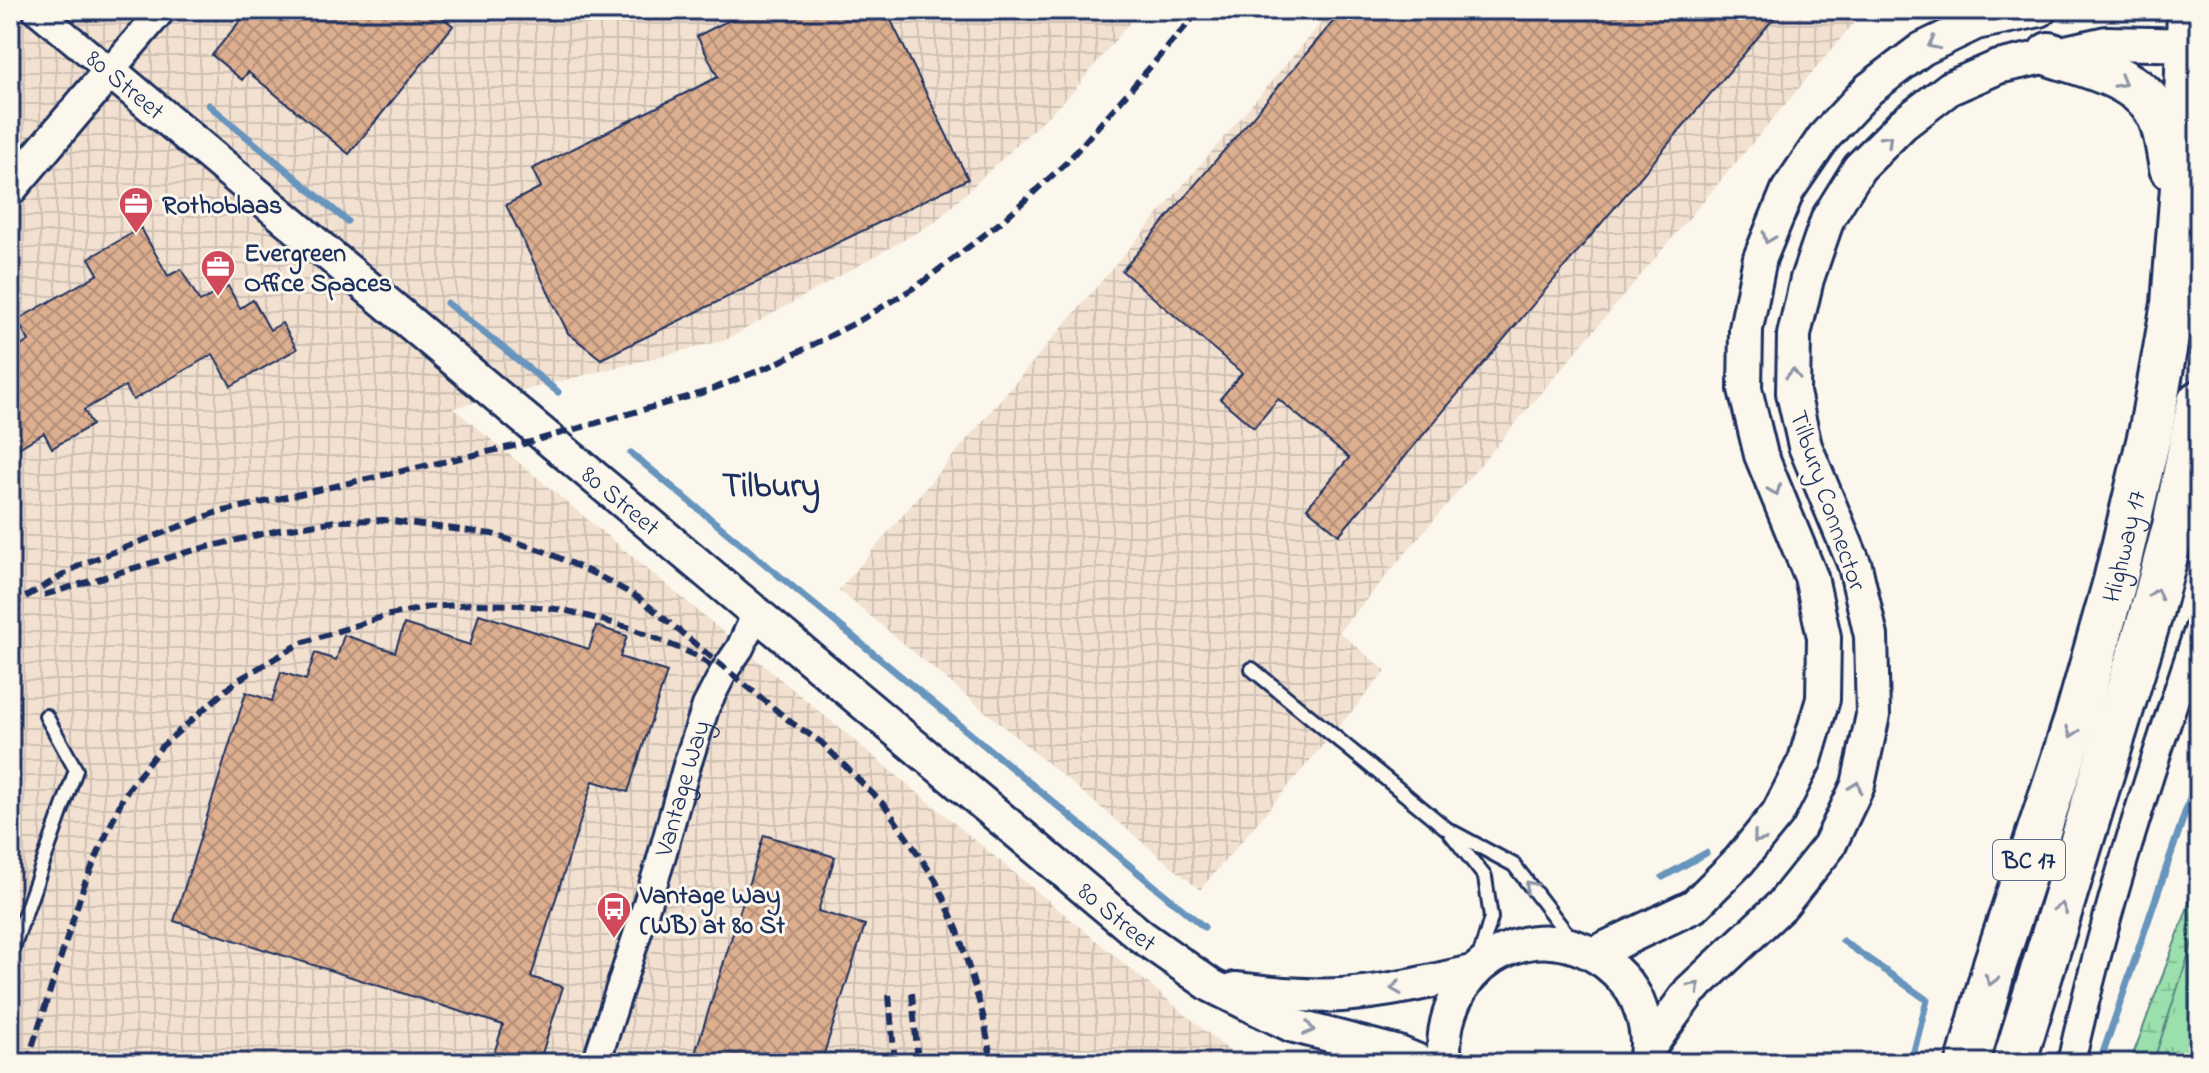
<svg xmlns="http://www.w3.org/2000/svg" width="2209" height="1073" viewBox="0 0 2209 1073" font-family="'Indie Flower',sans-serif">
	<defs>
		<pattern id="industrial-grid" width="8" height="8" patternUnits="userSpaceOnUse" patternTransform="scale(2)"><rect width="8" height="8" fill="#f2e1d0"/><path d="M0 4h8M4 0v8" fill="none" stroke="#cfc1b5"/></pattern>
		<pattern id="wetland-marsh" width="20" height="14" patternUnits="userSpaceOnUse" patternTransform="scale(2)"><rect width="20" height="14" fill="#9adfac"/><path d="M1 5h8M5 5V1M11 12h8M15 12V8" fill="none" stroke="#84c096"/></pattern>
		<pattern id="park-tufts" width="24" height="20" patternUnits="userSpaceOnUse" patternTransform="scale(2)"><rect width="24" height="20" fill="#9adfac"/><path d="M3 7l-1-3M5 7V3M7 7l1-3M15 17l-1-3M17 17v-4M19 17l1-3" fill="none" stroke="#84c096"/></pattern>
		<pattern id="building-cross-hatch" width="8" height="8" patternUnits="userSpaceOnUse" patternTransform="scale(2)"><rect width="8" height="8" fill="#deaf8f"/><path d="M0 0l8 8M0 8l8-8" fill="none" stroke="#b38f78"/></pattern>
	</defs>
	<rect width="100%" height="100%" fill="#fbf7ec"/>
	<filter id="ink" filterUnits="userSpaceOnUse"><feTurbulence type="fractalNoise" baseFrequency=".0125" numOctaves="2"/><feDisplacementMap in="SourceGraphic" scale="16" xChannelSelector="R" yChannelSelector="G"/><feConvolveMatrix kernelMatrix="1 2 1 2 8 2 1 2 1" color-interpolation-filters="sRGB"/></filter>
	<g filter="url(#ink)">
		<g fill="url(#industrial-grid)">
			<path d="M 10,10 L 1140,10 L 1071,94 L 934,223 L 726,340 L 453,408 L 1244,1063 L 10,1063 Z"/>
			<path d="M 1332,10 L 1865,10 L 1339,632 L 1386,671 L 1200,890 L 839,590 Z"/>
		</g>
		<path fill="url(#wetland-marsh)" stroke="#5a8785" stroke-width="2" d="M 2199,877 L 2199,1063 L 2130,1063 Z"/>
		<path fill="url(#park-tufts)" stroke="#5a8785" stroke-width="2" d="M 2199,923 L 2199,1063 L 2153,1063 Z"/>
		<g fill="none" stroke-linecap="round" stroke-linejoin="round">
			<g stroke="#6895bd" stroke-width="7">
				<path d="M 209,105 L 347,221"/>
				<path d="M 447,303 L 558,392"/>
				<path d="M 631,453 L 1204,927"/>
				<path d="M 1663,877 L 1706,853"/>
				<path d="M 1843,941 L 1927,1000 L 1911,1063"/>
				<path d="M 2103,1053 L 2199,772"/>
			</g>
		</g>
		<g fill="url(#building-cross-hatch)" stroke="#1b2f5e" stroke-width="2">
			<path d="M 249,10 L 261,10 L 273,20 L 281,10 L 434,10 L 453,26 L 349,154 L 248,72 L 242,80 L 212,55 Z"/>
			<path d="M 750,10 L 886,10 L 968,179 L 601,359 L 568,333 L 506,205 L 541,187 L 532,169 L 718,77 L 697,36 Z"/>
			<path d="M 1343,10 L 1781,10 L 1339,535 L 1307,508 L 1349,458 L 1278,399 L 1254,428 L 1220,399 L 1242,373 L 1122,271 Z"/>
			<path d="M 141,228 L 168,276 L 181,269 L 200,302 L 228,286 L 240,308 L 253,300 L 270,330 L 282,323 L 297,349 L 231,386 L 213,354 L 133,400 L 125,386 L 84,410 L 92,425 L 52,448 L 44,433 L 10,453 L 10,352 L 29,341 L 17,320 L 98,274 L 89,258 Z"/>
			<path d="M 479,614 L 589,649 L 596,626 L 627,636 L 620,657 L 667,672 L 628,792 L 593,781 L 531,977 L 563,987 L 539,1063 L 491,1063 L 503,1025 L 174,921 L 246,692 L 272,701 L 281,672 L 306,680 L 315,653 L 336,660 L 344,635 L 395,652 L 404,624 L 470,645 Z"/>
			<path d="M 764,835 L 835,857 L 818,911 L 865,925 L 821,1063 L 692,1063 Z"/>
		</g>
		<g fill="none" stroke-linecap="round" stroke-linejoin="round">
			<defs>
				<g id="service">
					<path d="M 1252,669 L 1447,829 L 1514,865 L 1571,939"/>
					<path d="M 1451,834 L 1485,877 L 1491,918 L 1479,958"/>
					<path d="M 10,956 L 76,770 L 46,716"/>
				</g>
				<g id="minor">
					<path d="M 36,10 L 110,71 L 162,10"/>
					<path id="s1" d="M 596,1063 L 659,866 L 687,765 L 706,706 L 723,673 L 740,648 L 757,611"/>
					<path d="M 2071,1063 C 2103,916 2150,771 2199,628"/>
				</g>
				<g id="tertiary">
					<path id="s2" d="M 10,189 L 110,71 L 1141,936 L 1212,986 L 1291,1025 L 1399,1053 L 1423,1063"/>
					<path d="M 1593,954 L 1694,906 L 1739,861 L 1778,813 L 1805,760 L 1823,699 L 1824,637 L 1811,577 L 1761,455 L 1745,389 L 1746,329 L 1760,258 L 1788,190 L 1824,137 L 1869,89 L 1922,49 L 1976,23 L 2040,10"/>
					<path d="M 1235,989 C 1271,993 1306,997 1342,995 C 1386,992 1429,982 1472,972"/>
					<path d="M 1648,1049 L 1690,991 L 1782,905 L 1829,846 L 1858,785 L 1873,715 L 1871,636 L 1855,566 L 1805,446 L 1793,393 L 1794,335 L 1807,279 L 1828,218 L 1859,168 L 1903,124 L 1950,88 L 1998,67 L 2106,43 L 2199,45"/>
					<path d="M 1445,1063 C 1434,971 1529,906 1606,963 C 1620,974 1630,985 1637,1000 C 1645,1019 1650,1040 1645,1060"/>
				</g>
				<g id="trunk">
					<path d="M 2049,54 C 2087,67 2142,77 2160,119 C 2166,133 2168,153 2171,168"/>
					<path id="s3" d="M 1968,1063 L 1995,964 L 2076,719 L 2115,581 L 2151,429 L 2173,304 L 2184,161 L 2189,10"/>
					<path d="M 2014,1063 L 2150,617 L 2174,526 L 2199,402"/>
				</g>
			</defs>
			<use href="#service" stroke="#1b2f5e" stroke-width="18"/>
			<use href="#minor" stroke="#1b2f5e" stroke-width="32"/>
			<use href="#tertiary" stroke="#1b2f5e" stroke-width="38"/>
			<use href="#trunk" stroke="#1b2f5e" stroke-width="48"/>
			<use href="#service" stroke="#fbf7ec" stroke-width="12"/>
			<use href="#minor" stroke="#fbf7ec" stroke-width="26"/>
			<use href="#tertiary" stroke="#fbf7ec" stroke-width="32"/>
			<use href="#trunk" stroke="#fbf7ec" stroke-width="42"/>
			<g stroke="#1b2f5e" stroke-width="6" stroke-dasharray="12 6" stroke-linecap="butt">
				<path d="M 44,595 L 191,551 L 279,530 L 336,521 L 384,520 L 492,534 L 546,552 L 597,575 L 639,598 L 792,723 L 821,742 L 886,807 L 935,879 L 958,931 L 983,1015 L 992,1063"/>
				<path d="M 10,606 L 82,564 L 215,513 L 523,444 L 705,392 L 773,365 L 859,321 L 920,284 L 1001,222 L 1066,163 L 1200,10"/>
				<path d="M 912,993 L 918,1063"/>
				<path d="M 889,995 L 895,1063"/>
				<path d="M 27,1063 L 84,885 L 124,795 L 161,747 L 235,682 L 301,643 L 385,616 L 429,607 L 471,604 L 519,605 L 564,610 L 631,628 L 695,655 L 710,665"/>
			</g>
		</g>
		<defs><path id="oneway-chevron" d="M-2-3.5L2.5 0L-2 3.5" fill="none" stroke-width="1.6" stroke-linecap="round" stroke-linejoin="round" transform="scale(2)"/></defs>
		<g stroke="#8b93a5">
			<use href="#oneway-chevron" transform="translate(1933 44) rotate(154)"/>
			<use href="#oneway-chevron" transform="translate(2121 82) rotate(29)"/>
			<use href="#oneway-chevron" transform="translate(1887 140) rotate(-45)"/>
			<use href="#oneway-chevron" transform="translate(1768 238) rotate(112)"/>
			<use href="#oneway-chevron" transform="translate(1793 374) rotate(-89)"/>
			<use href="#oneway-chevron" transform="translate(1775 490) rotate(68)"/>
			<use href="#oneway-chevron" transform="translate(2156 594) rotate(-75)"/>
			<use href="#oneway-chevron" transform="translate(2072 732) rotate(109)"/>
			<use href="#oneway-chevron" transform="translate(1856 787) rotate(-70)"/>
			<use href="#oneway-chevron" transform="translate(1758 838) rotate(129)"/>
			<use href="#oneway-chevron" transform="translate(1530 886) rotate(-128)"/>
			<use href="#oneway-chevron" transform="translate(2061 908) rotate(-73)"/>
			<use href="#oneway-chevron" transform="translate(1991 980) rotate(105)"/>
			<use href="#oneway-chevron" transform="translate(1695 987) rotate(-47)"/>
			<use href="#oneway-chevron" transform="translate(1396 988) rotate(172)"/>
			<use href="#oneway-chevron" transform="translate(1309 1029) rotate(14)"/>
		</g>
	</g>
	<defs>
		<symbol id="office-pin" viewBox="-11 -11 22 30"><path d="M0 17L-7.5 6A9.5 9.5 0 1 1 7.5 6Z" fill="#d1495b" stroke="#fbf7ec"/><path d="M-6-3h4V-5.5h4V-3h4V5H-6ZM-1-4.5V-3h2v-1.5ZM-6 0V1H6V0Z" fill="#fff"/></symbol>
		<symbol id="bus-pin" viewBox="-11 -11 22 30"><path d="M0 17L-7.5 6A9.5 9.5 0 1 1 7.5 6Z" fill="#d1495b" stroke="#fbf7ec"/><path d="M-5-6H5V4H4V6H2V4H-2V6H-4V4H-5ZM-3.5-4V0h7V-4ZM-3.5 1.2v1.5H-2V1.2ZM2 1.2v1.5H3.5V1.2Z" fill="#fff"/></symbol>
	</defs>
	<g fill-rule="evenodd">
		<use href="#office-pin" x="116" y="184" width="40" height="54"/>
		<use href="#office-pin" x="198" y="247" width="40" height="54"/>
		<use href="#bus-pin" x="594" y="889" width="40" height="54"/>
	</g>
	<g text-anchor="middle" stroke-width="6" stroke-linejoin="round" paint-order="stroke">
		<rect fill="#fbf7ec" stroke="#5e6b89" stroke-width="2" x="1993" y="840" width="72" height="40" rx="6"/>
		<g font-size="24" font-weight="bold" fill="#1b2f5e">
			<text x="2029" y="868">BC 17</text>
		</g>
		<g font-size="26" fill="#1b2f5e" stroke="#fbf7ec">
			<text transform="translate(126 84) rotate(40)" y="9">80 Street</text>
			<text dy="9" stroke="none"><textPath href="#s2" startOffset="822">80 Street</textPath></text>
			<text transform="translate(1829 500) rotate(71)" y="9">Tilbury Connector</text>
			<text dy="9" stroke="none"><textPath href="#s3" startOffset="540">Highway 17</textPath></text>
			<text dy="9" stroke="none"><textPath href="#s1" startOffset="288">Vantage Way</textPath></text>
			<text dy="9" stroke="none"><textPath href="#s2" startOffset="1470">80 Street</textPath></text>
		</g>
		<g font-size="26" font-weight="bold" fill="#1b2f5e" stroke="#fbf7ec" text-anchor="start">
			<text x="162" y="213">Rothoblaas</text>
			<text x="244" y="261">Evergreen<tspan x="244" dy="30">Office Spaces</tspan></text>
			<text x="640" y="903">Vantage Way<tspan x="640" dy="30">(WB) at 80 St</tspan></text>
		</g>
		<g font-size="34" font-weight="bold" fill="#1b2f5e" stroke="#fbf7ec">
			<text x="771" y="496">Tilbury</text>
		</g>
	</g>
	<rect width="2209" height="1073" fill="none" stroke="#fbf7ec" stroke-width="40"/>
	<rect x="20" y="20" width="2169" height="1033" fill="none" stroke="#1b2f5e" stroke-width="3" filter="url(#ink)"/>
</svg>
